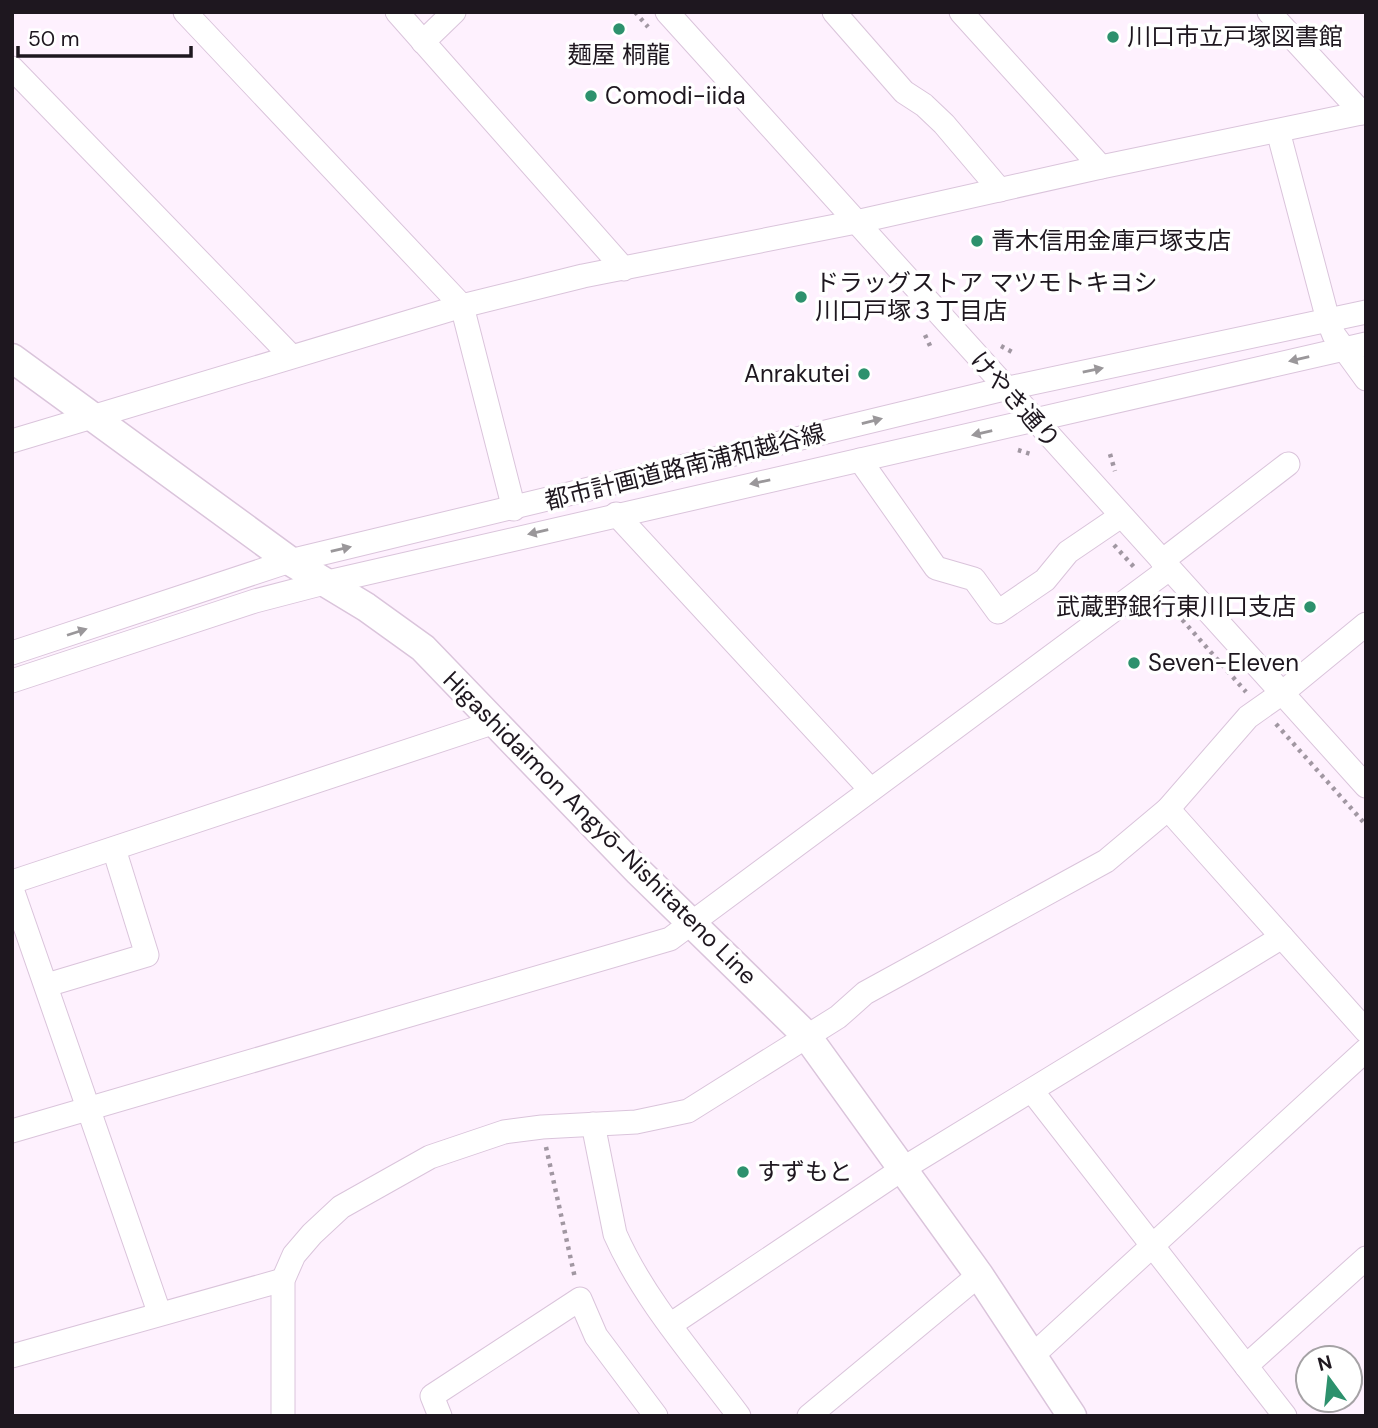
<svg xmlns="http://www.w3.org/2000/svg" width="1378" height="1428" viewBox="0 0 1378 1428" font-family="'DM Sans','Noto Sans JP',sans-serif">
	<rect width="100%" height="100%" fill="#fef1fe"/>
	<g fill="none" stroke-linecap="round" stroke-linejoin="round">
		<defs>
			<g id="minor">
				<path d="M 185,12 L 462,306 L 514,509"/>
				<path d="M 397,12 L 624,269"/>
				<path d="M 667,12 L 1366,786"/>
				<path d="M 834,12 L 904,92 L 924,105 L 944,124 L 1000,190"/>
				<path d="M 961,12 L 1101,167"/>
				<path d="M 1269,12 L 1362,113"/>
				<path d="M 423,42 L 454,12"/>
				<path d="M 12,68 L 291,356"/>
				<path d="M 1278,131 L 1328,320 L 1334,335 L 1366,379"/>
				<path d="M 12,441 L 462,306 L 583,276 L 856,222 L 1101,167 L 1366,112"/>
				<path d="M 860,460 L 936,568 L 974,579 L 998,612 L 1045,580 L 1068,552 L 1121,516"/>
				<path d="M 616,514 L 870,789"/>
				<path d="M 1162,561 L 1288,464"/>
				<path d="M 12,653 L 290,561 L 1004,389 L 1366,312"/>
				<path d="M 12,681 L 255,601 L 328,582 L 1366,344"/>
				<path d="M 1168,809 L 1366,1031"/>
				<path d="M 12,882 L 495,722"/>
				<path d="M 12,889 L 159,1312"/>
				<path d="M 47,985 L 147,955 L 114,849"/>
				<path d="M 1032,1091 L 1285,1416"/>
				<path d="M 593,1124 L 615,1234 C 644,1300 696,1358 739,1416"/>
				<path d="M 12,1131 L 670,939 L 1169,569"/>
				<path d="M 670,1325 L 904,1168 L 1282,937"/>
				<path d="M 12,1356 L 283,1280"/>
				<path d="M 1032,1356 L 1366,1050"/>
				<path d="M 1246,1366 L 1366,1258"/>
				<path d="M 283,1416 L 283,1280 L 294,1255 L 312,1234 L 341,1207 L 430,1157 L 504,1132 L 542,1127 L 636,1122 L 688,1111 L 838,1017 L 865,993 L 1106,861 L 1168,809 L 1248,717 L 1282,693 L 1366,624"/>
				<path d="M 440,1416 L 432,1396 L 580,1299 L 596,1336 L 656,1416"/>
				<path d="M 809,1416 L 979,1275"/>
			</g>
			<path id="major" d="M 12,358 L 290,561 L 366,607 L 423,648 L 639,872 L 806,1035 L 979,1275 L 1072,1416"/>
		</defs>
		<use href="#minor" stroke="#dac4db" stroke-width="25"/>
		<use href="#major" stroke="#dac4db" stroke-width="31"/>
		<g stroke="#a197a2" stroke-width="4.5" stroke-dasharray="3.5 5" stroke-linecap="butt">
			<path d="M 635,12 L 648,27"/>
			<path d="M 925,335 L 932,350"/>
			<path d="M 1001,346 L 1012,352"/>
			<path d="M 1018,450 L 1034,455"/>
			<path d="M 1110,454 L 1115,471"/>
			<path d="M 1114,545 L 1134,567"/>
			<path d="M 1171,607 L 1246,692"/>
			<path d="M 1276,724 L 1366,825"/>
			<path d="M 546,1147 L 575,1278"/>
		</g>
		<use href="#minor" stroke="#fff" stroke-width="23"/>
		<use href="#major" stroke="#fff" stroke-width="28"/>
	</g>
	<defs><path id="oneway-solid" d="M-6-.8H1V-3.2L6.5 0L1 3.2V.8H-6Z" transform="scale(1.75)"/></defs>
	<g fill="#9a979a">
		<use href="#oneway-solid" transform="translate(1299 359) rotate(167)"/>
		<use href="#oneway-solid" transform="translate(1093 370) rotate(-12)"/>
		<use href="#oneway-solid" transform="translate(872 421) rotate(-14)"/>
		<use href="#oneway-solid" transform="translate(982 433) rotate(167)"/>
		<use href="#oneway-solid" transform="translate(760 482) rotate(168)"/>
		<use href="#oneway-solid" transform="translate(538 532) rotate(167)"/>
		<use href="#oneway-solid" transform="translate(341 549) rotate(-13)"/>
		<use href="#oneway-solid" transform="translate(77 632) rotate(-18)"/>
	</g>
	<g fill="#2d916d" stroke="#fff" stroke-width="2.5">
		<circle cx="619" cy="29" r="7"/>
		<circle cx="1113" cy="37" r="7"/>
		<circle cx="591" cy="96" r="7"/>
		<circle cx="977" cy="241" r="7"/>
		<circle cx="801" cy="297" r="7"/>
		<circle cx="864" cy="374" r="7"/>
		<circle cx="1310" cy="607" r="7"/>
		<circle cx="1134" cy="663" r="7"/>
		<circle cx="743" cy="1172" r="7"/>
	</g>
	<g text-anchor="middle" stroke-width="7" stroke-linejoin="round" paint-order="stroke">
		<g font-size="24" fill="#1e171f" stroke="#fff" text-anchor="start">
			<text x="1127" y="45">川口市立戸塚図書館</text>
			<text x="619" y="63" text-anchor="middle">麺屋 桐龍</text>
			<text x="605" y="104">Comodi-iida</text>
			<text x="991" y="249">青木信用金庫戸塚支店</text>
			<text x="815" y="291">ドラッグストア マツモトキヨシ<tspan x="815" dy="28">川口戸塚３丁目店</tspan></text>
			<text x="850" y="382" text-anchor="end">Anrakutei</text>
			<text x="1296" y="615" text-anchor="end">武蔵野銀行東川口支店</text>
			<text x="1148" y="671">Seven-Eleven</text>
			<text x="757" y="1180">すずもと</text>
		</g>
		<g font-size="24" fill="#1e171f" stroke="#fff">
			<text transform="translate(1015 400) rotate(48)" y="8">けやき通り</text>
			<text transform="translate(685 467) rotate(-14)" y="8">都市計画道路南浦和越谷線</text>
			<text transform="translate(600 828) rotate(45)" y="8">Higashidaimon Angyō-Nishitateno Line</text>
		</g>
	</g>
	<rect width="1378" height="1428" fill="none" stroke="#1e171f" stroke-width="28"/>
	<g transform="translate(1329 1379) rotate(345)"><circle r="33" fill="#ffffff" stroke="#a5a2a5" stroke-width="2"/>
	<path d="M0-5L12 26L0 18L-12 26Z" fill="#2d916d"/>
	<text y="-10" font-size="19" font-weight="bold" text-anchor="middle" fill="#1e171f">N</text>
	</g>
	<path d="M18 46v10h173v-10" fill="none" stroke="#1e171f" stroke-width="3.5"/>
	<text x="28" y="46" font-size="21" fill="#1e171f" stroke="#ffffff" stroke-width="5" paint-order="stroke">50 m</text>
</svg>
